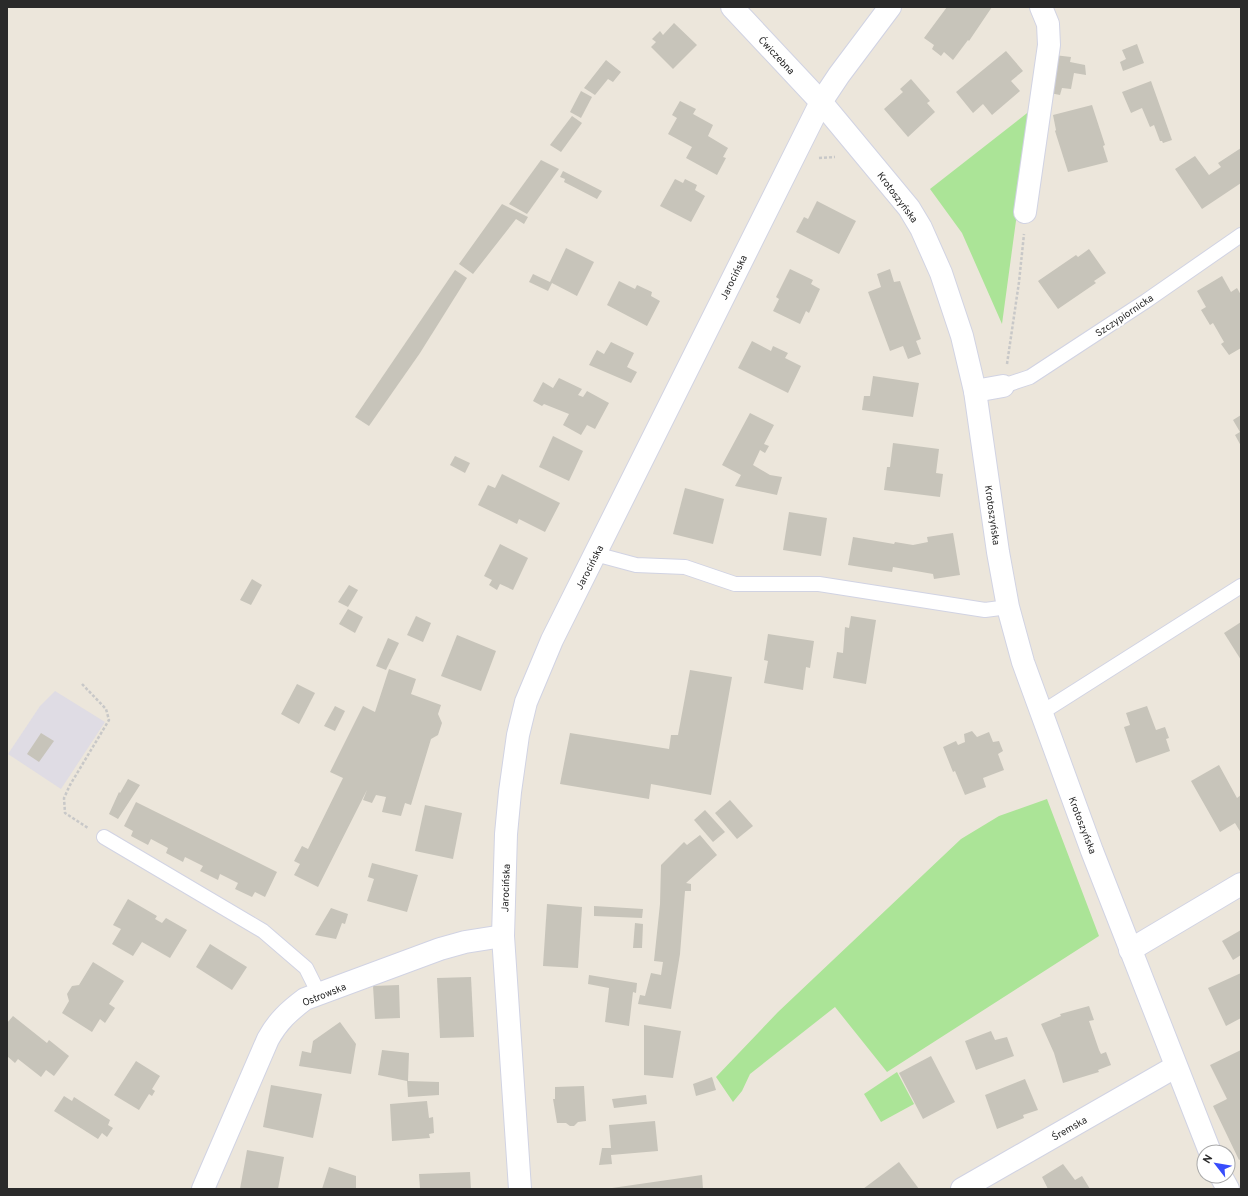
<svg xmlns="http://www.w3.org/2000/svg" width="1248" height="1196" viewBox="0 0 1248 1196" font-family="Overpass,sans-serif">
	<rect width="100%" height="100%" fill="#ece6db"/>
	<path fill="#dfdce4" d="M 55,691 L 105,722 L 61,789 L 8,754 L 40,706 Z"/>
	<g fill="#abe497">
		<path d="M 1031,110 L 1002,324 L 962,233 L 930,189 Z"/>
		<path d="M 1047,799 L 1099,936 L 887,1072 L 835,1007 L 750,1074 L 742,1091 L 733,1102 L 716,1077 L 778,1012 L 961,839 L 999,816 Z"/>
		<path d="M 897,1072 L 914,1104 L 881,1122 L 864,1094 Z"/>
	</g>
	<g fill="#c7c4ba">
		<path d="M 947,7 L 992,7 L 969,41 L 968,40 L 953,60 L 944,52 L 941,56 L 932,49 L 934,45 L 924,38 Z"/>
		<path d="M 674,23 L 697,45 L 673,69 L 651,47 L 656,42 L 652,39 L 660,31 L 663,35 Z"/>
		<path d="M 1137,44 L 1144,63 L 1123,71 L 1120,62 L 1126,59 L 1122,50 Z"/>
		<path d="M 1006,51 L 1023,71 L 1011,81 L 1020,91 L 992,115 L 983,104 L 973,113 L 956,92 Z"/>
		<path d="M 1054,55 L 1071,57 L 1070,62 L 1085,65 L 1086,75 L 1074,73 L 1071,89 L 1062,88 L 1060,95 L 1050,93 Z"/>
		<path d="M 606,60 L 621,72 L 613,82 L 608,79 L 595,95 L 584,88 Z"/>
		<path d="M 911,79 L 930,101 L 927,103 L 935,112 L 908,137 L 884,109 L 903,92 L 900,89 Z"/>
		<path d="M 1151,81 L 1172,140 L 1163,143 L 1162,141 L 1160,141 L 1154,125 L 1150,127 L 1142,108 L 1131,113 L 1122,92 Z"/>
		<path d="M 581,91 L 592,97 L 581,118 L 570,112 Z"/>
		<path d="M 680,101 L 696,109 L 693,114 L 713,125 L 708,136 L 728,148 L 723,157 L 726,158 L 717,175 L 686,158 L 692,147 L 668,134 L 677,118 L 672,115 Z"/>
		<path d="M 1092,105 L 1105,145 L 1103,146 L 1108,162 L 1068,172 L 1055,131 L 1056,130 L 1053,115 Z"/>
		<path d="M 572,116 L 582,123 L 561,152 L 550,145 Z"/>
		<path d="M 1241,148 L 1241,183 L 1202,209 L 1175,169 L 1195,156 L 1209,175 L 1221,167 L 1218,163 Z"/>
		<path d="M 541,160 L 559,169 L 527,214 L 509,204 Z"/>
		<path d="M 563,171 L 602,191 L 597,199 L 564,182 L 565,179 L 560,177 Z"/>
		<path d="M 675,179 L 683,183 L 685,179 L 697,185 L 695,190 L 705,196 L 691,222 L 660,206 Z"/>
		<path d="M 817,201 L 856,221 L 839,254 L 796,232 L 804,217 L 808,219 Z"/>
		<path d="M 502,204 L 528,217 L 524,224 L 516,219 L 473,274 L 459,264 Z"/>
		<path d="M 566,248 L 594,262 L 577,296 L 552,283 L 548,291 L 529,282 L 533,274 L 550,282 Z"/>
		<path d="M 1089,249 L 1106,273 L 1094,281 L 1096,283 L 1058,309 L 1038,281 L 1076,255 L 1078,257 Z"/>
		<path d="M 790,269 L 813,280 L 811,284 L 820,289 L 809,313 L 806,311 L 800,324 L 773,311 L 779,299 L 776,297 Z"/>
		<path d="M 890,269 L 894,282 L 900,281 L 921,339 L 916,341 L 921,354 L 908,359 L 903,346 L 890,351 L 868,292 L 881,287 L 877,274 Z"/>
		<path d="M 455,270 L 467,278 L 420,353 L 369,426 L 355,417 Z"/>
		<path d="M 1222,276 L 1231,292 L 1237,288 L 1241,295 L 1241,348 L 1229,355 L 1221,344 L 1224,342 L 1213,323 L 1210,325 L 1201,310 L 1206,307 L 1197,291 Z"/>
		<path d="M 619,281 L 635,289 L 637,285 L 652,292 L 651,296 L 660,301 L 647,326 L 607,305 Z"/>
		<path d="M 752,341 L 771,351 L 773,346 L 788,353 L 785,358 L 801,366 L 788,393 L 738,368 Z"/>
		<path d="M 611,342 L 634,353 L 627,367 L 637,372 L 631,383 L 589,365 L 597,350 L 604,354 Z"/>
		<path d="M 873,376 L 919,383 L 913,417 L 862,410 L 864,396 L 870,396 Z"/>
		<path d="M 559,378 L 582,389 L 578,395 L 583,397 L 587,391 L 609,403 L 595,429 L 587,425 L 581,435 L 563,425 L 569,414 L 544,404 L 542,406 L 533,401 L 543,382 L 553,388 Z"/>
		<path d="M 750,413 L 774,425 L 764,444 L 769,446 L 765,453 L 760,450 L 753,465 L 770,475 L 782,477 L 777,495 L 735,486 L 741,475 L 722,465 Z"/>
		<path d="M 1241,415 L 1241,446 L 1235,435 L 1240,432 L 1233,420 Z"/>
		<path d="M 553,436 L 583,451 L 569,481 L 539,467 Z"/>
		<path d="M 893,443 L 939,449 L 936,473 L 943,474 L 940,497 L 884,490 L 887,467 L 890,467 Z"/>
		<path d="M 455,456 L 470,463 L 465,473 L 450,465 Z"/>
		<path d="M 502,474 L 560,503 L 545,532 L 519,519 L 517,524 L 478,505 L 488,485 L 495,488 Z"/>
		<path d="M 685,488 L 724,499 L 713,544 L 673,534 Z"/>
		<path d="M 789,512 L 827,518 L 821,556 L 783,550 Z"/>
		<path d="M 953,533 L 960,575 L 934,579 L 933,574 L 893,567 L 892,572 L 848,565 L 853,537 L 894,544 L 895,542 L 913,545 L 928,542 L 927,537 Z"/>
		<path d="M 500,544 L 528,558 L 513,590 L 500,584 L 497,590 L 489,585 L 492,580 L 484,576 Z"/>
		<path d="M 252,579 L 262,585 L 251,605 L 240,600 Z"/>
		<path d="M 349,585 L 358,590 L 348,607 L 338,602 Z"/>
		<path d="M 348,609 L 363,617 L 355,633 L 339,624 Z"/>
		<path d="M 416,616 L 431,623 L 423,642 L 407,635 Z"/>
		<path d="M 851,616 L 876,620 L 866,684 L 833,678 L 837,652 L 843,653 L 845,627 L 849,628 Z"/>
		<path d="M 1241,622 L 1241,660 L 1224,633 Z"/>
		<path d="M 768,634 L 814,641 L 810,668 L 806,667 L 803,690 L 764,683 L 768,661 L 764,660 Z"/>
		<path d="M 457,635 L 496,651 L 481,691 L 441,676 Z"/>
		<path d="M 388,638 L 399,643 L 386,670 L 376,666 Z"/>
		<path d="M 389,669 L 416,679 L 411,694 L 441,705 L 438,714 L 442,723 L 438,735 L 431,739 L 411,805 L 405,803 L 401,816 L 382,812 L 386,797 L 376,795 L 372,803 L 363,800 L 367,790 L 318,887 L 294,875 L 300,864 L 294,861 L 302,846 L 308,849 L 343,778 L 330,772 L 363,706 L 375,712 Z"/>
		<path d="M 690,670 L 732,677 L 711,795 L 651,784 L 649,799 L 560,784 L 570,733 L 669,749 L 671,735 L 678,735 Z"/>
		<path d="M 297,684 L 315,693 L 299,724 L 281,714 Z"/>
		<path d="M 335,706 L 345,711 L 335,731 L 324,726 Z"/>
		<path d="M 1147,706 L 1156,730 L 1165,727 L 1169,738 L 1166,739 L 1170,751 L 1136,763 L 1124,727 L 1130,725 L 1126,713 Z"/>
		<path d="M 972,731 L 977,737 L 989,732 L 993,742 L 999,741 L 1003,751 L 998,754 L 1004,770 L 983,778 L 986,787 L 965,795 L 955,771 L 953,772 L 943,747 L 956,741 L 958,745 L 965,742 L 964,734 Z"/>
		<path d="M 41,733 L 54,741 L 39,762 L 27,754 Z"/>
		<path d="M 1219,765 L 1237,798 L 1241,795 L 1241,833 L 1235,823 L 1220,832 L 1191,781 Z"/>
		<path d="M 128,779 L 140,785 L 118,819 L 109,814 L 119,792 L 120,793 Z"/>
		<path d="M 730,800 L 753,826 L 737,839 L 715,813 Z"/>
		<path d="M 136,802 L 277,872 L 265,897 L 255,892 L 252,897 L 235,889 L 238,883 L 220,874 L 218,880 L 200,871 L 203,866 L 185,857 L 183,862 L 166,853 L 168,848 L 151,839 L 148,845 L 131,836 L 133,831 L 124,826 Z"/>
		<path d="M 425,805 L 462,813 L 453,859 L 415,851 Z"/>
		<path d="M 705,810 L 725,832 L 713,842 L 694,820 Z"/>
		<path d="M 700,835 L 717,855 L 686,883 L 691,884 L 691,891 L 685,891 L 680,954 L 671,1009 L 638,1004 L 640,995 L 645,996 L 651,973 L 661,975 L 663,962 L 654,961 L 660,904 L 661,865 L 684,842 L 687,845 Z"/>
		<path d="M 372,863 L 418,875 L 407,912 L 367,901 L 374,879 L 368,877 Z"/>
		<path d="M 128,899 L 157,916 L 155,919 L 162,923 L 166,918 L 187,930 L 170,958 L 142,942 L 133,956 L 112,944 L 121,929 L 113,925 Z"/>
		<path d="M 547,904 L 582,907 L 578,968 L 543,966 Z"/>
		<path d="M 594,906 L 643,909 L 642,918 L 594,916 Z"/>
		<path d="M 331,908 L 348,914 L 345,924 L 342,923 L 336,939 L 315,935 Z"/>
		<path d="M 635,923 L 643,924 L 642,948 L 633,948 Z"/>
		<path d="M 1241,930 L 1241,955 L 1233,960 L 1222,941 Z"/>
		<path d="M 210,944 L 247,967 L 232,990 L 196,967 Z"/>
		<path d="M 93,962 L 124,981 L 109,1004 L 115,1008 L 105,1023 L 100,1019 L 92,1032 L 62,1013 L 69,1001 L 67,994 L 72,986 L 79,985 Z"/>
		<path d="M 1241,973 L 1241,1018 L 1226,1026 L 1208,988 Z"/>
		<path d="M 589,975 L 637,983 L 636,993 L 633,992 L 629,1026 L 605,1022 L 609,988 L 588,984 Z"/>
		<path d="M 471,977 L 474,1037 L 440,1038 L 437,978 Z"/>
		<path d="M 399,985 L 400,1018 L 375,1019 L 373,986 Z"/>
		<path d="M 1089,1006 L 1094,1020 L 1089,1021 L 1099,1050 L 1101,1054 L 1106,1052 L 1111,1065 L 1098,1070 L 1099,1072 L 1063,1083 L 1054,1053 L 1041,1024 L 1061,1016 L 1060,1014 Z"/>
		<path d="M 13,1016 L 47,1043 L 49,1040 L 69,1056 L 54,1076 L 46,1070 L 41,1077 L 18,1059 L 15,1063 L 7,1056 L 7,1023 Z"/>
		<path d="M 340,1022 L 356,1044 L 351,1074 L 299,1066 L 302,1051 L 311,1053 L 313,1041 Z"/>
		<path d="M 644,1025 L 681,1031 L 673,1078 L 644,1075 Z"/>
		<path d="M 991,1031 L 995,1040 L 1007,1037 L 1014,1056 L 976,1070 L 965,1041 Z"/>
		<path d="M 382,1050 L 409,1053 L 408,1081 L 439,1082 L 439,1095 L 408,1097 L 407,1081 L 378,1075 Z"/>
		<path d="M 1241,1050 L 1241,1159 L 1239,1160 L 1213,1106 L 1227,1099 L 1210,1065 Z"/>
		<path d="M 931,1056 L 955,1102 L 923,1119 L 899,1073 Z"/>
		<path d="M 136,1061 L 160,1076 L 152,1089 L 155,1091 L 152,1096 L 149,1094 L 139,1110 L 114,1095 Z"/>
		<path d="M 712,1077 L 716,1090 L 696,1096 L 693,1084 Z"/>
		<path d="M 1025,1079 L 1038,1110 L 1023,1115 L 1024,1118 L 997,1129 L 985,1095 Z"/>
		<path d="M 271,1085 L 322,1094 L 313,1138 L 263,1127 Z"/>
		<path d="M 584,1086 L 586,1121 L 578,1122 L 574,1126 L 570,1126 L 566,1123 L 557,1123 L 553,1099 L 555,1099 L 555,1087 Z"/>
		<path d="M 646,1095 L 647,1104 L 614,1108 L 612,1099 Z"/>
		<path d="M 64,1096 L 72,1101 L 74,1097 L 110,1120 L 108,1125 L 113,1128 L 107,1137 L 102,1133 L 98,1139 L 54,1111 Z"/>
		<path d="M 427,1101 L 429,1118 L 433,1117 L 434,1133 L 429,1134 L 430,1138 L 392,1141 L 390,1104 Z"/>
		<path d="M 655,1121 L 658,1151 L 611,1155 L 612,1164 L 599,1165 L 602,1148 L 611,1148 L 609,1125 Z"/>
		<path d="M 247,1150 L 284,1157 L 278,1189 L 240,1189 Z"/>
		<path d="M 899,1162 L 919,1189 L 863,1189 Z"/>
		<path d="M 1063,1164 L 1075,1180 L 1082,1176 L 1090,1189 L 1048,1189 L 1042,1177 Z"/>
		<path d="M 329,1167 L 356,1176 L 356,1189 L 322,1189 Z"/>
		<path d="M 470,1172 L 471,1189 L 420,1189 L 419,1174 Z"/>
		<path d="M 702,1175 L 703,1189 L 612,1189 L 612,1188 Z"/>
	</g>
	<g fill="none" stroke-linecap="round" stroke-linejoin="round">
		<defs>
			<g id="lane">
				<path d="M 1003,386 L 1030,377 L 1146,301 L 1241,235"/>
				<path d="M 595,554 L 636,565 L 685,567 L 735,584 L 819,584 L 985,610 L 1008,607"/>
				<path d="M 1041,713 L 1241,586"/>
				<path d="M 104,837 L 263,931 L 306,968 L 319,994"/>
			</g>
			<g id="street">
				<path d="M 732,7 L 821,102 L 909,208 L 921,228 L 941,273 L 962,336 L 975,391 L 998,552 L 1008,607 L 1023,662 L 1092,851 L 1210,1152"/>
				<path d="M 1025,212 L 1049,45 L 1048,24 L 1041,7"/>
				<path d="M 975,391 L 1003,386"/>
				<path d="M 1130,950 L 1241,884"/>
				<path d="M 1221,1176 L 1228,1189"/>
				<path d="M 203,1189 L 268,1039 C 278,1021 289,1011 305,999 L 440,949 L 465,942 L 503,936"/>
				<path d="M 520,1189 L 503,936 L 506,834 L 510,792 L 518,735 L 526,702 L 552,640 L 821,102 L 839,75 L 890,7"/>
				<path d="M 962,1189 L 1175,1067"/>
			</g>
		</defs>
		<use href="#lane" stroke="#d1d3e3" stroke-width="16"/>
		<use href="#street" stroke="#d1d3e3" stroke-width="24"/>
		<g stroke="#c8c8c8" stroke-width="2.5" stroke-dasharray="3 2" stroke-linecap="butt">
			<path d="M 819,158 L 835,157"/>
			<path d="M 1007,364 L 1019,282 L 1024,234"/>
			<path d="M 82,684 L 106,709 L 109,720 L 70,785 L 64,798 L 65,813 L 88,828"/>
		</g>
		<use href="#lane" stroke="#fff" stroke-width="14"/>
		<use href="#street" stroke="#fff" stroke-width="22"/>
	</g>
	<g text-anchor="middle" stroke-width="4" stroke-linejoin="round" paint-order="stroke">
		<g font-size="10" fill="#2a2a2a" stroke="#fff">
			<text transform="translate(777 55) rotate(47)" y="4">Ćwiczebna</text>
			<text transform="translate(898 197) rotate(53)" y="4">Krotoszyńska</text>
			<text transform="translate(733 277) rotate(-64)" y="4">Jarocińska</text>
			<text transform="translate(1124 315) rotate(-34)" y="4">Szczypiornicka</text>
			<text transform="translate(993 515) rotate(82)" y="4">Krotoszyńska</text>
			<text transform="translate(589 567) rotate(-63)" y="4">Jarocińska</text>
			<text transform="translate(1083 825) rotate(69)" y="4">Krotoszyńska</text>
			<text transform="translate(505 888) rotate(-88)" y="4">Jarocińska</text>
			<text transform="translate(324 994) rotate(-22)" y="4">Ostrowska</text>
			<text transform="translate(1069 1128) rotate(-30)" y="4">Śremska</text>
		</g>
	</g>
	<rect width="1248" height="1196" fill="none" stroke="#2a2a2a" stroke-width="16"/>
	<g transform="translate(1216 1164) rotate(301)"><circle r="19" fill="#ffffff" stroke="#aaaaaa"/>
	<path d="M0-3L7 15L0 10L-7 15Z" fill="#384dfc"/>
	<text y="-6" font-size="11" font-weight="bold" text-anchor="middle" fill="#2a2a2a">N</text>
	</g>
</svg>
